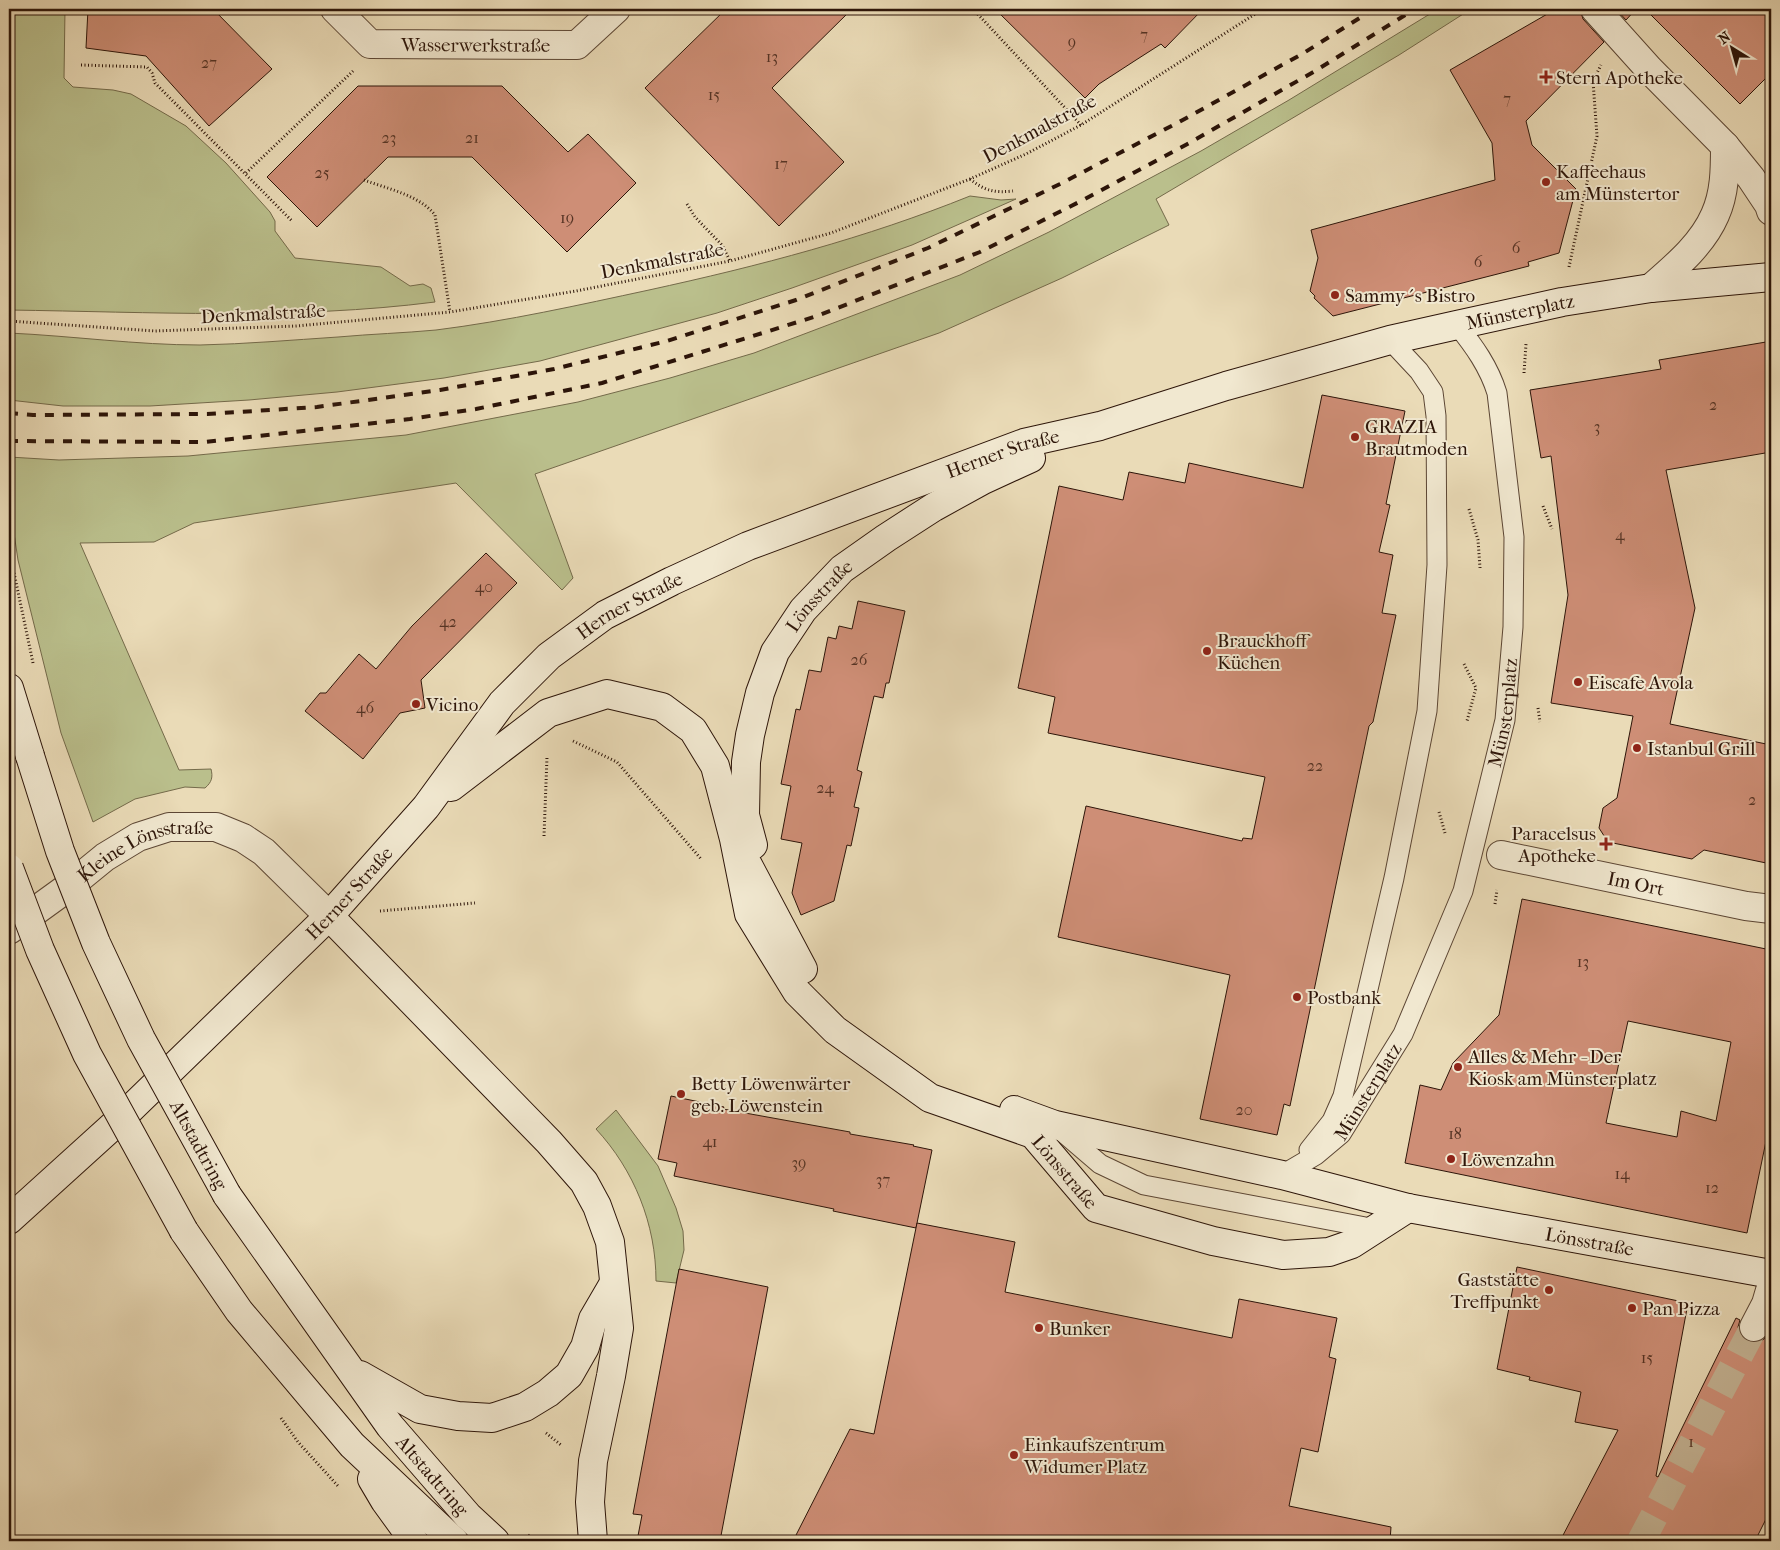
<svg xmlns="http://www.w3.org/2000/svg" width="1780" height="1550" viewBox="0 0 1780 1550" font-family="'IM FELL French Canon',serif">
	<rect width="100%" height="100%" fill="#eadbb7"/>
	<filter id="stains"><feTurbulence type="fractalNoise" baseFrequency=".004" numOctaves="4"/><feColorMatrix values="0 0 0 0 .2 0 0 0 0 .09 0 0 0 0 .02 0 0 0 .5 -.17"/></filter>
	<radialGradient id="worn" r=".72"><stop offset=".6" stop-color="#630" stop-opacity="0"/><stop offset="1" stop-color="#630" stop-opacity=".3"/></radialGradient>
	<g fill="#babf8c" stroke="#746a4a">
		<path d="M 9,9 L 65,9 L 64,78 L 73,87 L 113,90 L 131,94 L 186,126 L 226,163 L 270,212 L 275,221 L 275,231 L 295,258 L 381,267 L 410,286 L 423,284 L 431,288 L 435,302 C 294,320 151,312 9,310 Z"/>
		<path d="M 1438,9 L 1471,9 L 1399,55 L 1156,199 L 1169,225 L 1062,278 L 939,333 L 535,474 L 573,578 L 562,590 L 456,483 L 194,523 L 154,542 L 80,543 L 179,770 L 211,769 C 213,777 212,782 205,788 L 185,787 L 135,799 L 93,822 L 61,733 L 18,560 L 9,500 L 9,457 L 59,460 L 188,456 L 406,435 L 578,402 L 670,378 L 754,353 L 960,275 L 1049,232 L 1201,151 L 1289,100 Z"/>
		<path d="M 970,196 L 1001,200 L 1016,199 L 912,245 L 792,288 L 717,313 L 540,361 L 444,378 L 337,392 L 249,400 L 150,406 L 63,406 L 9,400 L 9,333 C 73,336 137,345 200,345 C 246,344 292,340 338,337 C 371,334 404,333 436,330 C 508,321 579,305 649,290 C 759,266 866,238 970,196 Z"/>
		<path d="M 616,1110 L 658,1166 L 676,1208 L 683,1231 L 684,1250 L 676,1283 L 656,1281 C 656,1224 634,1170 596,1129 Z"/>
	</g>
	<g fill="#ce8e76" stroke="#2d1509" fill-rule="evenodd">
		<path d="M 88,9 L 213,9 L 272,69 L 209,126 L 146,56 L 86,48 Z"/>
		<path d="M 726,9 L 852,9 L 772,88 L 844,162 L 779,226 L 645,88 Z"/>
		<path d="M 995,9 L 1203,9 L 1165,48 L 1161,44 L 1136,60 L 1099,84 L 1085,98 Z"/>
		<path d="M 1556,9 L 1580,9 L 1583,19 L 1604,42 L 1526,121 L 1532,145 L 1576,189 L 1559,253 L 1528,262 L 1529,266 L 1333,316 L 1314,298 L 1315,296 L 1310,291 L 1318,258 L 1311,230 L 1495,180 L 1492,143 L 1450,70 Z"/>
		<path d="M 1616,9 L 1636,9 L 1626,20 Z"/>
		<path d="M 1645,9 L 1771,9 L 1771,73 L 1740,104 Z"/>
		<path d="M 358,86 L 502,86 L 568,152 L 588,134 L 636,183 L 567,252 L 472,157 L 388,157 L 317,227 L 267,177 Z"/>
		<path d="M 1766,342 L 1767,352 L 1771,351 L 1771,452 L 1666,470 L 1695,608 L 1670,724 L 1771,745 L 1771,864 L 1704,850 L 1692,859 L 1608,842 L 1599,828 L 1603,808 L 1617,798 L 1633,716 L 1551,703 L 1568,595 L 1551,456 L 1541,458 L 1530,390 L 1661,369 L 1659,360 Z"/>
		<path d="M 1322,395 L 1405,411 L 1386,504 L 1390,505 L 1379,552 L 1393,555 L 1382,613 L 1396,615 L 1373,722 L 1369,726 L 1290,1106 L 1284,1104 L 1277,1135 L 1200,1119 L 1230,975 L 1058,937 L 1086,806 L 1242,841 L 1243,838 L 1252,839 L 1265,777 L 1048,733 L 1055,697 L 1018,688 L 1059,486 L 1123,500 L 1129,472 L 1185,483 L 1189,463 L 1303,488 Z"/>
		<path d="M 486,553 L 517,583 L 421,680 L 425,708 L 400,713 L 363,759 L 305,711 L 320,693 L 326,693 L 359,654 L 376,669 L 412,626 Z"/>
		<path d="M 858,601 L 905,611 L 889,683 L 886,683 L 883,698 L 874,696 L 857,770 L 862,772 L 854,807 L 859,808 L 851,846 L 847,845 L 834,901 L 801,915 L 792,893 L 802,843 L 781,839 L 791,786 L 781,784 L 796,709 L 800,710 L 809,670 L 821,672 L 828,637 L 836,639 L 839,626 L 852,629 Z"/>
		<path d="M 1522,899 L 1771,950 L 1771,1117 L 1747,1233 L 1405,1163 L 1420,1085 L 1441,1090 L 1453,1063 L 1499,1015 ZM 1628,1021 L 1731,1042 L 1716,1121 L 1681,1111 L 1677,1137 L 1606,1123 Z"/>
		<path d="M 671,1096 L 724,1107 L 723,1109 L 850,1132 L 850,1134 L 914,1145 L 913,1146 L 932,1150 L 916,1228 L 833,1211 L 834,1209 L 674,1176 L 677,1163 L 658,1159 Z"/>
		<path d="M 917,1223 L 1015,1242 L 1005,1292 L 1232,1338 L 1239,1299 L 1337,1318 L 1329,1357 L 1336,1359 L 1318,1452 L 1301,1448 L 1289,1506 L 1391,1527 L 1390,1541 L 793,1541 L 850,1429 L 874,1434 Z"/>
		<path d="M 1517,1267 L 1688,1303 L 1656,1476 L 1658,1477 L 1736,1318 L 1740,1320 L 1738,1327 L 1741,1335 L 1746,1341 L 1755,1343 L 1763,1340 L 1768,1334 L 1771,1336 L 1771,1509 L 1755,1541 L 1560,1541 L 1618,1430 L 1575,1422 L 1581,1392 L 1529,1380 L 1530,1377 L 1497,1369 Z"/>
		<path d="M 679,1269 L 768,1287 L 720,1541 L 637,1541 L 642,1515 L 633,1514 Z"/>
	</g>
	<g fill="none" stroke-linecap="round" stroke-linejoin="round">
		<path stroke="#c4b394" stroke-width="28" stroke-dasharray="28 14" stroke-linecap="butt" d="M 1641,1541 L 1754,1327"/>
		<defs>
			<g id="lane">
				<path d="M 1058,1128 L 1100,1164 L 1144,1185 L 1376,1229"/>
				<path d="M 1309,1150 L 1332,1121 L 1343,1096 L 1394,878 L 1427,711 L 1437,565 L 1436,416 L 1433,392 L 1419,371 L 1390,340"/>
				<path id="s1" d="M 1282,1175 L 1316,1155 L 1341,1134 L 1403,1034 L 1463,891 L 1505,720 L 1513,627 L 1514,537 L 1497,393 C 1489,367 1474,346 1457,325"/>
			</g>
			<g id="street">
				<path id="s2" d="M 335,9 L 370,44 L 577,45 L 616,9"/>
				<path d="M 1595,9 L 1649,69 L 1725,146 L 1751,178 L 1769,205 L 1771,211"/>
				<path d="M 1651,288 C 1675,267 1702,245 1715,215 C 1725,193 1725,169 1725,146"/>
				<path id="s3" d="M 1501,855 L 1746,906 L 1771,909"/>
				<path id="s4" d="M 9,930 L 67,888 L 105,857 L 138,837 L 169,827 L 216,827 L 243,838 L 264,852 L 329,916"/>
				<path d="M 1754,1327 L 1766,1304 L 1771,1287"/>
			</g>
			<g id="secondary">
				<path d="M 9,688 L 30,756"/>
				<path id="s5" d="M 451,787 L 548,713 L 607,694 L 662,707 L 693,730 L 715,766 L 734,839 L 749,914 L 797,992 L 835,1030 L 930,1098 L 1033,1134 L 1096,1208 L 1213,1241 L 1283,1255 L 1329,1252 L 1352,1244 L 1408,1208"/>
				<path id="s6" d="M 753,845 L 745,815 L 746,762 L 750,735 L 760,693 L 775,652 L 803,610 L 842,569 L 886,538 L 934,507 L 983,480 L 1031,458"/>
				<path d="M 748,865 L 803,969"/>
				<path d="M 329,916 L 549,1142 L 584,1182 L 597,1206 L 610,1242 L 619,1328 L 611,1376 L 593,1461 L 590,1502 L 593,1541"/>
				<path id="s7" d="M 1014,1110 L 1055,1125 L 1282,1175 L 1408,1208 L 1771,1274"/>
				<path id="s8" d="M 227,1195 L 390,1426 L 468,1516 L 495,1541"/>
				<path id="s9" d="M 9,1220 L 116,1123 L 329,916 L 426,807 L 502,703 L 549,656 L 605,615 L 672,581 L 748,546 L 1024,443 L 1100,426 L 1226,386 L 1390,340 L 1457,325 L 1562,302 L 1651,288 L 1771,277"/>
				<path d="M 184,1231 L 239,1311 L 352,1445 L 454,1541"/>
				<path d="M 360,1375 L 420,1409 L 458,1416 L 492,1418 L 525,1407 L 548,1393 L 569,1375 L 585,1347 L 593,1319 L 614,1283"/>
				<path d="M 372,1479 L 385,1501 L 414,1541"/>
			</g>
		</defs>
		<use href="#lane" stroke="#5c4634" stroke-width="21"/>
		<use href="#street" stroke="#5c4634" stroke-width="30"/>
		<use href="#secondary" stroke="#2d1509" stroke-width="30"/>
		<g stroke="#2d1509" stroke-width="3" stroke-dasharray="1 2.5" stroke-linecap="butt">
			<path d="M 973,9 L 1081,125"/>
			<path d="M 81,65 L 147,67 L 152,73 L 155,83 L 292,221"/>
			<path d="M 246,173 L 353,71"/>
			<path d="M 970,179 C 985,191 995,193 1013,191"/>
			<path d="M 364,180 C 388,189 419,195 435,215 L 450,312"/>
			<path d="M 687,204 L 695,217 L 722,245 L 730,261"/>
			<path d="M 1569,267 L 1597,136 L 1593,81 L 1601,65"/>
			<path d="M 9,321 L 155,331 L 296,326 L 450,312 L 576,291 L 730,261 L 831,233 L 970,179 L 1026,154 L 1081,125 L 1263,9"/>
			<path d="M 1524,373 L 1526,344"/>
			<path d="M 1543,506 L 1552,529"/>
			<path d="M 1469,509 L 1478,540 L 1480,568"/>
			<path d="M 9,549 L 33,663"/>
			<path d="M 1464,664 L 1476,688 L 1467,721"/>
			<path d="M 1538,708 L 1540,722"/>
			<path d="M 573,741 L 617,762 L 702,860"/>
			<path d="M 1439,812 L 1445,833"/>
			<path d="M 544,836 L 547,757"/>
			<path d="M 1495,904 L 1497,890"/>
			<path d="M 380,911 L 475,903"/>
			<path d="M 281,1418 L 298,1442 L 338,1486"/>
			<path d="M 546,1433 L 561,1445"/>
			<path d="M 528,1535 L 535,1541"/>
			<path d="M 1071,1537 L 1079,1541"/>
		</g>
		<use href="#lane" stroke="#f1e8d0" stroke-width="19"/>
		<use href="#street" stroke="#f1e8d0" stroke-width="28"/>
		<use href="#secondary" stroke="#f1e8d0" stroke-width="28"/>
		<g stroke="#2d1509" stroke-width="4" stroke-dasharray="9 9" stroke-linecap="butt">
			<path d="M 9,413 L 33,415 L 207,414 L 317,407 L 440,390 L 554,369 L 667,341 L 796,300 L 928,248 L 1060,184 L 1179,122 L 1302,54 L 1374,9"/>
			<path d="M 9,441 L 204,442 L 410,419 L 476,409 L 602,383 L 817,316 L 980,252 L 1085,199 L 1191,142 L 1315,71 L 1415,9"/>
		</g>
		<defs>
			<g id="secondary-bridge">
				<path id="s10" d="M 30,756 L 60,851 L 96,943 L 141,1039 L 227,1195"/>
				<path d="M 9,868 L 40,950 L 87,1054 L 184,1231"/>
			</g>
		</defs>
		<use href="#secondary-bridge" stroke="#2d1509" stroke-width="30" stroke-linecap="butt"/>
		<use href="#secondary-bridge" stroke="#f1e8d0" stroke-width="28"/>
	</g>
	<g fill="#8f2418" stroke="#f1e8d0" stroke-width="2">
		<path d="M1543.5 69.5h5v5h5v5h-5v5h-5v-5h-5v-5h5z"/>
		<circle cx="1546" cy="182" r="5"/>
		<circle cx="1335" cy="295" r="5"/>
		<circle cx="1355" cy="437" r="5"/>
		<circle cx="1207" cy="651" r="5"/>
		<circle cx="1578" cy="682" r="5"/>
		<circle cx="416" cy="704" r="5"/>
		<circle cx="1637" cy="748" r="5"/>
		<path d="M1603.5 836.5h5v5h5v5h-5v5h-5v-5h-5v-5h5z"/>
		<circle cx="1297" cy="997" r="5"/>
		<circle cx="1458" cy="1067" r="5"/>
		<circle cx="681" cy="1094" r="5"/>
		<circle cx="1451" cy="1159" r="5"/>
		<circle cx="1549" cy="1290" r="5"/>
		<circle cx="1632" cy="1308" r="5"/>
		<circle cx="1039" cy="1328" r="5"/>
		<circle cx="1014" cy="1455" r="5"/>
	</g>
	<g text-anchor="middle" stroke-width="4" stroke-linejoin="round" paint-order="stroke">
		<g font-size="16" fill="#553324">
			<text x="1144" y="40">7</text>
			<text x="1072" y="47">9</text>
			<text x="772" y="62">13</text>
			<text x="209" y="68">27</text>
			<text x="714" y="100">15</text>
			<text x="1507" y="104">7</text>
			<text x="389" y="143">23</text>
			<text x="472" y="143">21</text>
			<text x="781" y="169">17</text>
			<text x="322" y="178">25</text>
			<text x="567" y="223">19</text>
			<text x="1516" y="253">6</text>
			<text x="1478" y="267">6</text>
			<text x="1713" y="410">2</text>
			<text x="1597" y="432">3</text>
			<text x="1620" y="540">4</text>
			<text x="484" y="592">40</text>
			<text x="448" y="627">42</text>
			<text x="859" y="665">26</text>
			<text x="365" y="713">46</text>
			<text x="1315" y="771">22</text>
			<text x="825" y="793">24</text>
			<text x="1752" y="805">2</text>
			<text x="1583" y="967">13</text>
			<text x="1244" y="1115">20</text>
			<text x="1455" y="1139">18</text>
			<text x="710" y="1147">41</text>
			<text x="799" y="1168">39</text>
			<text x="1622" y="1179">14</text>
			<text x="883" y="1185">37</text>
			<text x="1712" y="1193">12</text>
			<text x="1647" y="1363">15</text>
			<text x="1691" y="1447">1</text>
		</g>
		<g font-size="19" fill="#2d1509" stroke="#f1e8d0">
			<text dy="7" stroke="none"><textPath href="#s2" startOffset="155">Wasserwerkstraße</textPath></text>
			<text transform="translate(1039 128) rotate(-28)" y="7">Denkmalstraße</text>
			<text transform="translate(662 260) rotate(-11)" y="7">Denkmalstraße</text>
			<text dy="7" stroke="none"><textPath href="#s9" startOffset="1819">Münsterplatz</textPath></text>
			<text transform="translate(263 313) rotate(-3)" y="7">Denkmalstraße</text>
			<text dy="7" stroke="none"><textPath href="#s9" startOffset="1282">Herner Straße</textPath></text>
			<text dy="7" stroke="none"><textPath href="#s6" startOffset="270">Lönsstraße</textPath></text>
			<text dy="7" stroke="none"><textPath href="#s9" startOffset="878">Herner Straße</textPath></text>
			<text dy="7" stroke="none"><textPath href="#s1" startOffset="528">Münsterplatz</textPath></text>
			<text dy="7" stroke="none"><textPath href="#s4" startOffset="162">Kleine Lönsstraße</textPath></text>
			<text dy="7" stroke="none"><textPath href="#s3" startOffset="138">Im Ort</textPath></text>
			<text dy="7" stroke="none"><textPath href="#s9" startOffset="472">Herner Straße</textPath></text>
			<text dy="7" stroke="none"><textPath href="#s1" startOffset="122">Münsterplatz</textPath></text>
			<text dy="7" stroke="none"><textPath href="#s10" startOffset="425">Altstadtring</textPath></text>
			<text dy="7" stroke="none"><textPath href="#s5" startOffset="894">Lönsstraße</textPath></text>
			<text dy="7" stroke="none"><textPath href="#s7" startOffset="591">Lönsstraße</textPath></text>
			<text dy="7" stroke="none"><textPath href="#s8" startOffset="348">Altstadtring</textPath></text>
		</g>
		<g font-size="19" fill="#2d1509" stroke="#f1e8d0" text-anchor="start">
			<text x="1556" y="84">Stern Apotheke</text>
			<text x="1556" y="178">Kaffeehaus<tspan x="1556" dy="22">am Münstertor</tspan></text>
			<text x="1345" y="302">Sammy´s Bistro</text>
			<text x="1365" y="433">GRAZIA<tspan x="1365" dy="22">Brautmoden</tspan></text>
			<text x="1217" y="647">Brauckhoff<tspan x="1217" dy="22">Küchen</tspan></text>
			<text x="1588" y="689">Eiscafe Avola</text>
			<text x="426" y="711">Vicino</text>
			<text x="1647" y="755">Istanbul Grill</text>
			<text x="1596" y="840" text-anchor="end">Paracelsus<tspan x="1596" dy="22">Apotheke</tspan></text>
			<text x="1307" y="1004">Postbank</text>
			<text x="1468" y="1063">Alles &amp; Mehr - Der<tspan x="1468" dy="22">Kiosk am Münsterplatz</tspan></text>
			<text x="691" y="1090">Betty Löwenwärter<tspan x="691" dy="22">geb. Löwenstein</tspan></text>
			<text x="1461" y="1166">Löwenzahn</text>
			<text x="1539" y="1286" text-anchor="end">Gaststätte<tspan x="1539" dy="22">Treffpunkt</tspan></text>
			<text x="1642" y="1315">Pan Pizza</text>
			<text x="1049" y="1335">Bunker</text>
			<text x="1024" y="1451">Einkaufszentrum<tspan x="1024" dy="22">Widumer Platz</tspan></text>
		</g>
	</g>
	<rect width="1780" height="1550" fill="none" stroke="#eadbb7" stroke-width="30"/>
	<rect x="10" y="10" width="1760" height="1530" fill="none" stroke="#2d1509" stroke-width="2.5"/>
	<rect x="15" y="15" width="1750" height="1520" fill="none" stroke="#2d1509"/>
	<g transform="translate(1732 48) rotate(323)" stroke="#f1e8d0" stroke-width="4" paint-order="stroke">
	<path d="M0-4L9 19L0 12L-9 19Z" fill="#2d1509"/>
	<text y="-8" font-size="14" font-weight="bold" text-anchor="middle" fill="#2d1509">N</text>
	</g>
	<rect width="100%" height="100%" filter="url(#stains)"/>
	<rect width="100%" height="100%" fill="url(#worn)"/>
</svg>
